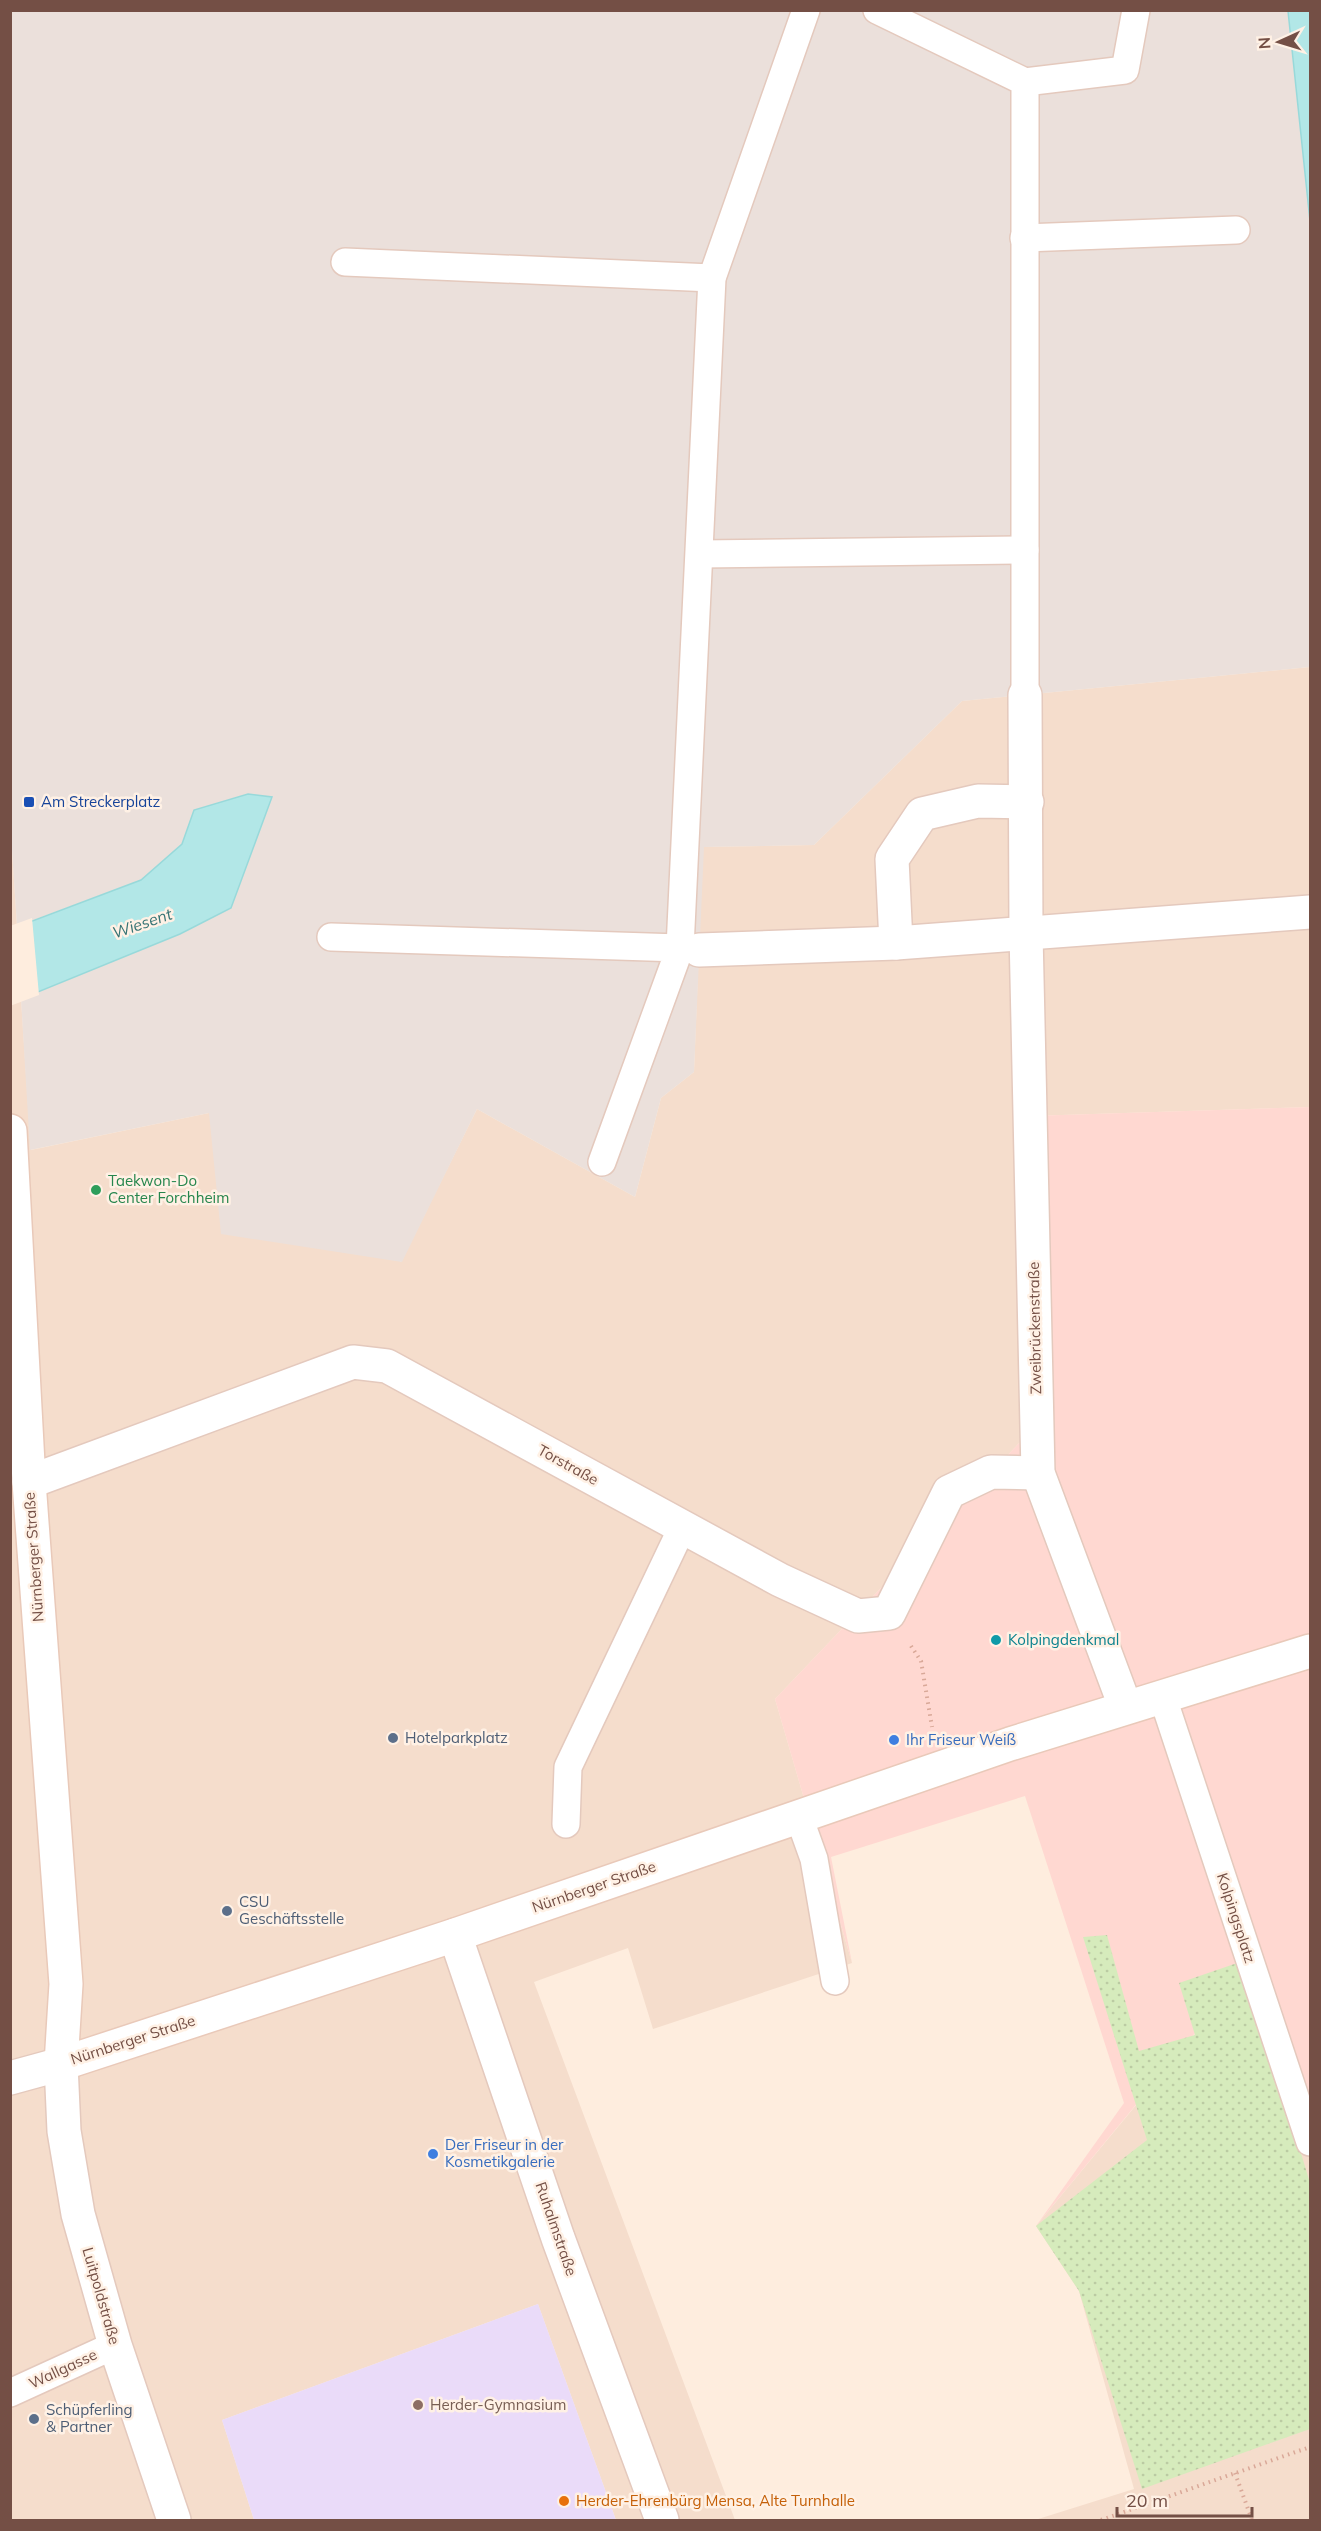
<svg xmlns="http://www.w3.org/2000/svg" width="1321" height="2531" viewBox="0 0 1321 2531" font-family="Mulish,sans-serif">
	<defs>
		<pattern id="grass-dots" width="8" height="8" patternUnits="userSpaceOnUse" patternTransform="scale(1.5)"><rect width="8" height="8" fill="#d6ebbc"/><path d="M2 2h.1M6 6h.1" fill="none" stroke="#bbcba3" stroke-width="1.8" stroke-linecap="round"/></pattern>
	</defs>
	<rect width="100%" height="100%" fill="#feedde"/>
	<g fill="#f5ddcc">
		<path d="M 1310,667 L 1310,1107 L 1030,1116 L 1043,1418 L 775,1699 L 852,1963 L 653,2029 L 628,1948 L 534,1982 L 735,2520 L 616,2520 L 538,2304 L 222,2420 L 254,2520 L 11,2520 L 11,1003 L 21,999 L 31,1150 L 209,1113 L 401,1262 L 477,1109 L 635,1197 L 661,1098 L 694,1072 L 703,847 L 814,845 L 962,701 Z"/>
		<path d="M 10,820 L 17,926 L 10,929 Z"/>
		<path d="M 1257,1959 L 1310,2140 L 1310,2520 L 1035,2520 L 1134,2489 L 1079,2291 L 1036,2226 Z"/>
	</g>
	<path fill="#ffd8d1" d="M 1310,1107 L 1310,2140 L 1256,1959 L 1036,2226 L 1124,2103 L 1025,1796 L 831,1857 L 852,1963 L 775,1699 L 1043,1418 L 1030,1116 Z"/>
	<path fill="#ebe0db" d="M 10,11 L 1288,11 L 1310,222 L 1310,667 L 962,701 L 814,845 L 704,847 L 694,1072 L 661,1098 L 635,1197 L 477,1109 L 402,1262 L 221,1234 L 209,1113 L 30,1150 L 21,999 L 180,934 L 272,798 L 247,794 L 194,810 L 182,844 L 141,880 L 17,926 L 10,820 Z"/>
	<path fill="#eadbf9" d="M 538,2304 L 616,2520 L 254,2520 L 222,2420 Z"/>
	<path fill="url(#grass-dots)" d="M 1107,1935 L 1139,2051 L 1195,2035 L 1179,1983 L 1243,1961 L 1310,2183 L 1310,2429 L 1142,2489 L 1079,2291 L 1036,2226 L 1147,2140 L 1083,1937 Z"/>
	<g fill="#b2e7e7" stroke="#98d9da" stroke-width="1.5">
		<path d="M 1288,11 L 1310,11 L 1310,222 L 1310,221 Z"/>
		<path d="M 248,794 L 272,797 L 231,908 L 180,934 L 11,1003 L 11,929 L 141,880 L 182,844 L 194,810 Z"/>
	</g>
	<path fill="#feedde" d="M 32,918 L 39,995 L 10,1006 L 10,926 Z"/>
	<g fill="none" stroke-linecap="round" stroke-linejoin="round">
		<defs>
			<g id="lane">
				<path d="M 877,10 L 1025,82 L 1025,695"/>
				<path d="M 1025,82 L 1125,70 L 1136,10"/>
				<path d="M 1024,238 L 1236,230"/>
				<path d="M 345,262 L 712,278"/>
				<path d="M 700,554 L 1025,550"/>
				<path d="M 331,937 L 680,948 L 602,1162"/>
				<path d="M 699,950 L 680,948 L 712,278 L 806,10"/>
				<path d="M 1162,1695 L 1310,2142"/>
				<path d="M 799,1817 L 814,1859 L 835,1981"/>
				<path d="M 566,1824 L 568,1767 L 682,1528"/>
				<path d="M 10,2393 L 115,2345"/>
			</g>
			<g id="street">
				<path d="M 1025,695 L 1026,933 L 1038,1473 L 1125,1706"/>
				<path d="M 896,943 L 892,859 L 922,814 L 978,801 L 1027,802"/>
				<path d="M 699,950 L 896,943 L 1310,912"/>
				<path d="M 29,1482 L 353,1362 L 387,1366 L 780,1580 L 858,1616 L 889,1613 L 949,1492 L 991,1472 L 1038,1473"/>
				<path d="M 455,1935 L 558,2238 L 662,2520"/>
				<path d="M 10,2078 L 61,2064 L 64,2131 L 78,2214 L 115,2345 L 174,2520"/>
			</g>
			<path id="secondary" d="M 10,1131 L 29,1482 L 66,1984 L 61,2064 L 455,1935 L 1010,1744 L 1310,1651"/>
		</defs>
		<use href="#lane" stroke="#e4c9bd" stroke-width="30"/>
		<use href="#street" stroke="#e4c9bd" stroke-width="36"/>
		<use href="#secondary" stroke="#e9c9b9" stroke-width="36"/>
		<g stroke="#d9a898" stroke-width="4" stroke-dasharray="1.5 4.5" stroke-linecap="butt">
			<path d="M 911,1646 L 921,1661 L 932,1727"/>
			<path d="M 1235,2473 L 1252,2520"/>
			<path d="M 1101,2520 L 1310,2447"/>
		</g>
		<use href="#lane" stroke="#fff" stroke-width="27"/>
		<use href="#street" stroke="#fff" stroke-width="33"/>
		<use href="#secondary" stroke="#fff" stroke-width="33"/>
	</g>
	<rect fill="#1a4fb4" stroke="#fff1e5" stroke-width="2" x="23" y="796" width="12" height="12" rx="3"/>
	<circle fill="#2e9e5b" stroke="#fff1e5" stroke-width="2" cx="96" cy="1190" r="6"/>
	<circle fill="#0f9aa8" stroke="#fff1e5" stroke-width="2" cx="996" cy="1640" r="6"/>
	<g fill="#5c6f8a" stroke="#fff1e5" stroke-width="2">
		<circle cx="393" cy="1738" r="6"/>
		<circle cx="227" cy="1911" r="6"/>
		<circle cx="34" cy="2419" r="6"/>
	</g>
	<g fill="#3f7fe0" stroke="#fff1e5" stroke-width="2">
		<circle cx="894" cy="1740" r="6"/>
		<circle cx="433" cy="2154" r="6"/>
	</g>
	<circle fill="#8d6e63" stroke="#fff1e5" stroke-width="2" cx="418" cy="2405" r="6"/>
	<circle fill="#e8710a" stroke="#fff1e5" stroke-width="2" cx="564" cy="2501" r="6"/>
	<g text-anchor="middle" stroke-width="5" stroke-linejoin="round" paint-order="stroke">
		<g font-size="15" fill="#164399" stroke="#fff1e5" text-anchor="start">
			<text x="41" y="807">Am Streckerplatz</text>
		</g>
		<g font-size="15" fill="#27864d" stroke="#fff1e5" text-anchor="start">
			<text x="108" y="1186">Taekwon-Do<tspan x="108" dy="17">Center Forchheim</tspan></text>
		</g>
		<g font-size="15" fill="#744f45" stroke="#fff1e5">
			<text transform="translate(1035 1328) rotate(-91)" y="5">Zweibrückenstraße</text>
			<text transform="translate(568 1465) rotate(29)" y="5">Torstraße</text>
			<text transform="translate(34 1557) rotate(-94)" y="5">Nürnberger Straße</text>
			<text transform="translate(594 1887) rotate(-19)" y="5">Nürnberger Straße</text>
			<text transform="translate(1236 1918) rotate(72)" y="5">Kolpingsplatz</text>
			<text transform="translate(133 2040) rotate(-18)" y="5">Nürnberger Straße</text>
			<text transform="translate(556 2229) rotate(71)" y="5">Ruhalmstraße</text>
			<text transform="translate(101 2296) rotate(74)" y="5">Luitpoldstraße</text>
			<text transform="translate(63 2369) rotate(-25)" y="5">Wallgasse</text>
		</g>
		<g font-size="15" fill="#0d838f" stroke="#fff1e5" text-anchor="start">
			<text x="1008" y="1645">Kolpingdenkmal</text>
		</g>
		<g font-size="15" fill="#4e5e75" stroke="#fff1e5" text-anchor="start">
			<text x="405" y="1743">Hotelparkplatz</text>
			<text x="239" y="1907">CSU<tspan x="239" dy="17">Geschäftsstelle</tspan></text>
			<text x="46" y="2415">Schüpferling<tspan x="46" dy="17">&amp; Partner</tspan></text>
		</g>
		<g font-size="15" fill="#366cbe" stroke="#fff1e5" text-anchor="start">
			<text x="906" y="1745">Ihr Friseur Weiß</text>
			<text x="445" y="2150">Der Friseur in der<tspan x="445" dy="17">Kosmetikgalerie</tspan></text>
		</g>
		<g font-size="15" fill="#785e54" stroke="#fff1e5" text-anchor="start">
			<text x="430" y="2410">Herder-Gymnasium</text>
		</g>
		<g font-size="15" fill="#c56008" stroke="#fff1e5" text-anchor="start">
			<text x="576" y="2506">Herder-Ehrenbürg Mensa, Alte Turnhalle</text>
		</g>
		<g font-size="16" font-style="italic" fill="#357374" stroke="#fff1e5">
			<text transform="translate(142 923) rotate(-19)" y="6">Wiesent</text>
		</g>
	</g>
	<rect width="1321" height="2531" fill="none" stroke="#744f45" stroke-width="24"/>
	<g transform="translate(1279 42) rotate(266)" stroke="#fff1e5" stroke-width="4.5" paint-order="stroke">
	<path d="M0-4.5L10 22L0 15L-10 22Z" fill="#744f45"/>
	<text y="-9" font-size="16" font-weight="bold" text-anchor="middle" fill="#744f45">N</text>
	</g>
	<path d="M1117 2507v9h135v-9" fill="none" stroke="#744f45" stroke-width="3"/>
	<text x="1126" y="2507" font-size="18" fill="#744f45" stroke="#fff1e5" stroke-width="4.5" paint-order="stroke">20 m</text>
</svg>
